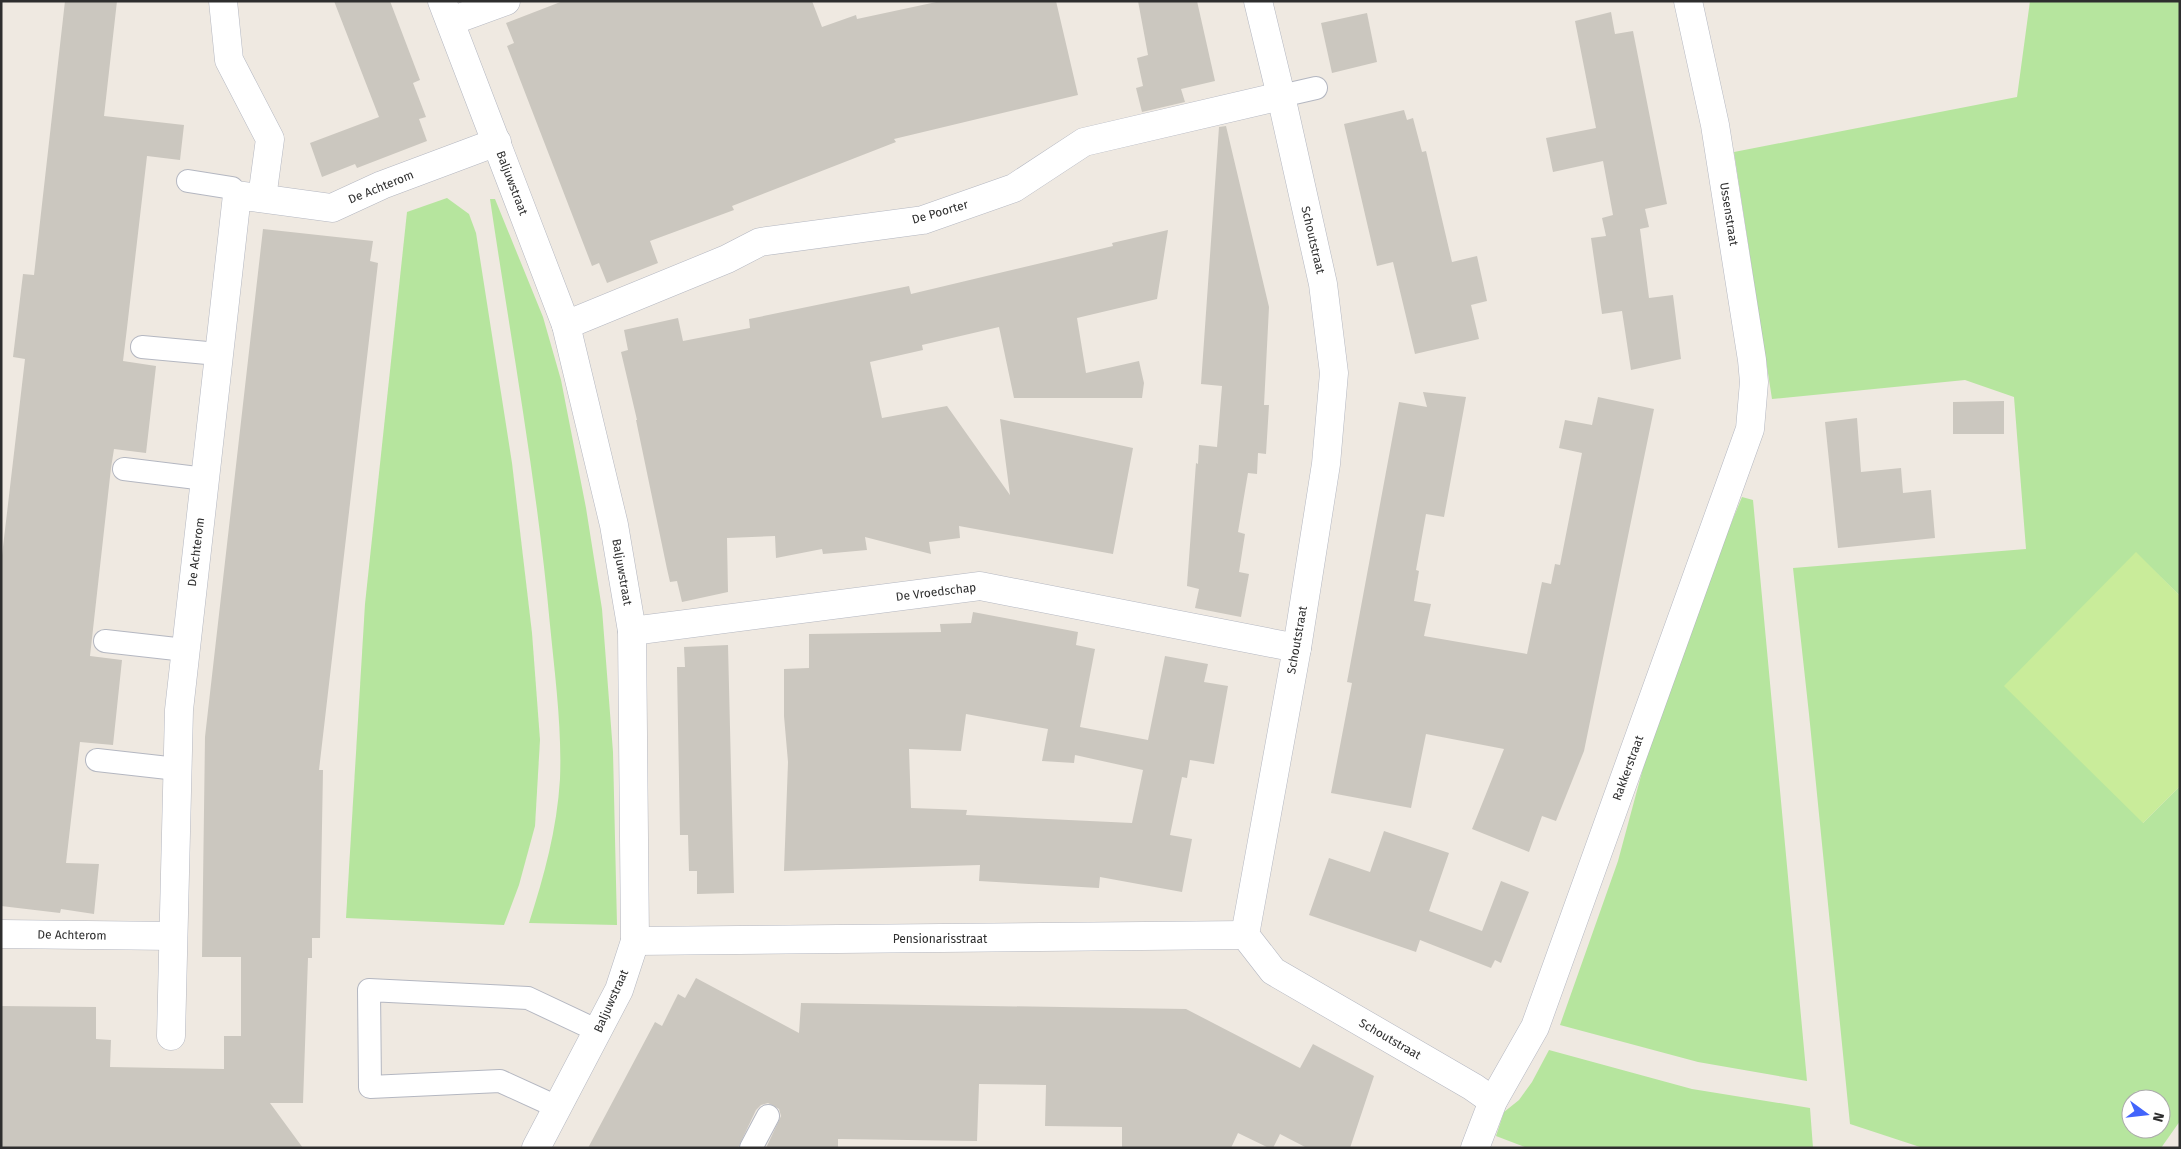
<svg xmlns="http://www.w3.org/2000/svg" width="2181" height="1149" viewBox="0 0 2181 1149" font-family="'Fira Sans',sans-serif">
	<rect width="100%" height="100%" fill="#efe9e1"/>
	<g fill="#b6e59e" fill-rule="evenodd">
		<path d="M 2030,1 L 2180,1 L 2180,596 L 2136,553 L 2143,823 L 2180,786 L 2180,1121 L 2161,1148 L 1923,1148 L 1850,1124 L 1809,714 L 1793,568 L 2026,549 L 2014,397 L 1965,380 L 1772,399 L 1734,152 L 2017,97 ZM 2131,1099 L 2161,1099 L 2161,1129 L 2131,1129 Z"/>
		<path d="M 447,198 L 469,214 L 476,233 L 512,463 L 532,633 L 540,740 L 535,826 L 519,885 L 504,925 L 346,918 L 365,604 L 407,212 Z"/>
		<path d="M 490,199 L 495,199 L 543,317 L 561,380 L 586,508 L 602,609 L 613,752 L 617,925 L 529,923 C 544,876 557,829 560,779 C 562,728 555,676 550,625 C 537,482 511,341 490,199 Z"/>
		<path d="M 1742,497 L 1753,500 L 1807,1081 L 1698,1062 L 1560,1025 L 1618,861 L 1662,698 L 1695,611 Z"/>
		<path d="M 1549,1050 L 1692,1089 L 1810,1108 L 1813,1148 L 1527,1148 L 1496,1136 L 1504,1112 L 1519,1100 L 1532,1082 Z"/>
	</g>
	<path fill="#c9ec9a" d="M 2136,552 L 2180,596 L 2180,786 L 2143,823 L 2004,686 Z"/>
	<g fill="#cbc7bf" fill-rule="evenodd">
		<path d="M 65,1 L 117,1 L 104,116 L 184,125 L 180,160 L 147,156 L 127,328 L 123,361 L 156,366 L 146,453 L 114,449 L 111,468 L 90,656 L 122,660 L 113,745 L 80,742 L 66,863 L 99,864 L 94,914 L 61,909 L 60,913 L 1,906 L 1,564 L 25,359 L 13,357 L 23,274 L 34,275 Z"/>
		<path d="M 334,1 L 390,1 L 420,80 L 413,83 L 426,117 L 419,119 L 427,141 L 357,168 L 355,164 L 322,177 L 310,143 L 379,117 Z"/>
		<path d="M 563,1 L 812,1 L 822,27 L 856,15 L 857,19 L 941,1 L 1056,1 L 1078,95 L 894,139 L 896,142 L 732,206 L 734,210 L 650,241 L 658,263 L 607,283 L 599,263 L 592,266 L 507,46 L 514,43 L 506,23 Z"/>
		<path d="M 1138,1 L 1197,1 L 1215,81 L 1181,89 L 1185,102 L 1142,112 L 1136,88 L 1143,86 L 1137,58 L 1148,55 Z"/>
		<path d="M 1611,12 L 1615,34 L 1633,31 L 1667,204 L 1645,209 L 1649,227 L 1640,229 L 1649,298 L 1673,295 L 1681,359 L 1631,370 L 1622,311 L 1602,314 L 1591,238 L 1606,236 L 1602,218 L 1613,215 L 1603,161 L 1553,172 L 1546,138 L 1596,128 L 1575,21 Z"/>
		<path d="M 1367,13 L 1377,62 L 1332,73 L 1321,23 Z"/>
		<path d="M 1404,110 L 1407,120 L 1413,118 L 1422,152 L 1426,151 L 1452,262 L 1477,256 L 1487,301 L 1471,305 L 1479,339 L 1415,354 L 1393,262 L 1377,266 L 1344,124 Z"/>
		<path d="M 1226,126 L 1269,307 L 1264,405 L 1269,405 L 1266,454 L 1258,453 L 1257,474 L 1248,473 L 1238,532 L 1245,534 L 1239,572 L 1249,574 L 1241,617 L 1195,608 L 1199,589 L 1187,586 L 1196,463 L 1198,464 L 1199,445 L 1217,447 L 1222,386 L 1201,384 L 1219,127 Z"/>
		<path d="M 263,229 L 373,241 L 370,261 L 378,263 L 319,770 L 323,770 L 320,938 L 312,938 L 312,958 L 308,958 L 303,1103 L 270,1103 L 303,1148 L 1,1148 L 1,1006 L 96,1007 L 96,1039 L 111,1040 L 110,1067 L 224,1069 L 224,1036 L 241,1036 L 241,957 L 202,957 L 205,737 Z"/>
		<path d="M 1168,230 L 1157,299 L 1077,318 L 1086,373 L 1139,361 L 1144,383 L 1142,398 L 1014,398 L 999,327 L 922,345 L 923,350 L 870,362 L 882,418 L 947,406 L 1010,495 L 1000,419 L 1133,448 L 1113,554 L 959,526 L 960,538 L 929,542 L 931,554 L 865,537 L 867,550 L 823,554 L 822,549 L 776,558 L 775,536 L 727,538 L 728,592 L 682,602 L 677,581 L 670,582 L 667,569 L 636,420 L 637,420 L 621,352 L 628,350 L 624,330 L 678,318 L 683,341 L 750,328 L 749,319 L 909,286 L 911,294 L 1113,246 L 1112,243 Z"/>
		<path d="M 1423,392 L 1466,397 L 1444,517 L 1426,514 L 1416,570 L 1419,571 L 1414,601 L 1431,604 L 1424,636 L 1527,654 L 1542,582 L 1551,584 L 1555,564 L 1560,565 L 1582,453 L 1559,448 L 1565,420 L 1592,425 L 1598,397 L 1654,409 L 1584,751 L 1556,821 L 1542,816 L 1529,852 L 1472,829 L 1504,749 L 1426,734 L 1411,808 L 1331,793 L 1352,683 L 1347,682 L 1399,402 L 1427,407 Z"/>
		<path d="M 2004,401 L 2004,434 L 1953,434 L 1953,402 Z"/>
		<path d="M 1857,418 L 1861,472 L 1901,468 L 1903,493 L 1931,490 L 1935,538 L 1838,548 L 1825,422 Z"/>
		<path d="M 973,612 L 1078,632 L 1076,645 L 1095,649 L 1080,727 L 1148,740 L 1165,656 L 1208,664 L 1204,682 L 1228,686 L 1214,764 L 1190,760 L 1187,778 L 1182,777 L 1170,835 L 1192,839 L 1182,892 L 1100,877 L 1099,888 L 979,881 L 980,865 L 784,871 L 788,762 L 784,716 L 784,669 L 809,668 L 809,634 L 941,632 L 940,624 L 971,623 ZM 966,714 L 1048,729 L 1042,761 L 1074,763 L 1075,755 L 1143,770 L 1132,823 L 966,815 L 967,810 L 911,808 L 909,749 L 961,751 Z"/>
		<path d="M 728,645 L 734,893 L 697,894 L 697,871 L 689,871 L 688,835 L 680,835 L 677,667 L 685,667 L 684,647 Z"/>
		<path d="M 1384,831 L 1449,853 L 1429,911 L 1482,931 L 1501,881 L 1529,892 L 1501,963 L 1495,960 L 1491,968 L 1420,940 L 1416,952 L 1309,915 L 1329,858 L 1370,872 Z"/>
		<path d="M 696,978 L 799,1033 L 801,1003 L 1186,1009 L 1300,1068 L 1313,1044 L 1374,1076 L 1350,1148 L 1307,1148 L 1280,1134 L 1273,1148 L 1269,1148 L 1238,1133 L 1231,1148 L 1122,1148 L 1122,1127 L 1045,1126 L 1046,1085 L 979,1084 L 977,1141 L 838,1139 L 838,1148 L 766,1148 L 781,1116 L 779,1109 L 768,1103 L 761,1105 L 756,1110 L 738,1148 L 588,1148 L 655,1022 L 662,1026 L 678,994 L 685,998 Z"/>
	</g>
	<g fill="none" stroke-linecap="round" stroke-linejoin="round">
		<defs>
			<g id="service">
				<path d="M 1281,96 L 1316,88"/>
				<path d="M 188,181 L 232,188 L 237,195"/>
				<path d="M 142,347 L 218,354"/>
				<path d="M 124,469 L 205,479"/>
				<path d="M 105,641 L 185,650"/>
				<path d="M 97,760 L 177,769"/>
				<path d="M 557,1107 L 500,1081 L 370,1087 L 369,990 L 528,998 L 598,1031"/>
				<path d="M 751,1148 L 768,1116"/>
			</g>
			<g id="minor">
				<path d="M 223,1 L 229,60 L 270,139 L 262,198"/>
				<path d="M 442,1 L 566,325 L 614,525 L 632,631 L 635,941 L 619,990 L 536,1148"/>
				<path d="M 1258,1 L 1281,96 L 1323,284 L 1334,373 L 1326,464 L 1297,648 L 1245,935 L 1273,971 L 1473,1087 L 1493,1101"/>
				<path d="M 451,21 L 506,1"/>
				<path d="M 566,325 L 727,259 L 760,242 L 923,220 L 1014,188 L 1084,142 L 1281,96"/>
				<path d="M 632,631 L 980,586 L 1297,648"/>
				<path d="M 1,934 L 173,936"/>
				<path d="M 635,941 L 1245,935"/>
				<path d="M 171,1036 L 179,710 L 237,195 L 332,208 L 382,185 L 497,142"/>
				<path d="M 1475,1148 L 1493,1101 L 1535,1027 L 1750,429 L 1754,382 L 1752,360 L 1715,125 L 1688,1"/>
			</g>
		</defs>
		<use href="#service" stroke="#b4b7c1" stroke-width="24"/>
		<use href="#minor" stroke="#b4b7c1" stroke-width="29"/>
		<use href="#service" stroke="#fff" stroke-width="22"/>
		<use href="#minor" stroke="#fff" stroke-width="28"/>
	</g>
	<g text-anchor="middle" stroke-width="4" stroke-linejoin="round" paint-order="stroke">
		<g font-size="12" fill="#2e2e2e" stroke="#fff">
			<text transform="translate(512 183) rotate(69)" y="4">Baljuwstraat</text>
			<text transform="translate(381 187) rotate(-22)" y="4">De Achterom</text>
			<text transform="translate(940 212) rotate(-16)" y="4">De Poorter</text>
			<text transform="translate(1729 214) rotate(81)" y="4">Ussenstraat</text>
			<text transform="translate(1313 240) rotate(77)" y="4">Schoutstraat</text>
			<text transform="translate(196 552) rotate(-83)" y="4">De Achterom</text>
			<text transform="translate(622 572) rotate(80)" y="4">Baljuwstraat</text>
			<text transform="translate(936 592) rotate(-7)" y="4">De Vroedschap</text>
			<text transform="translate(1297 640) rotate(-80)" y="4">Schoutstraat</text>
			<text transform="translate(1628 768) rotate(-70)" y="4">Rakkerstraat</text>
			<text transform="translate(72 935) rotate(1)" y="4">De Achterom</text>
			<text x="940" y="943">Pensionarisstraat</text>
			<text transform="translate(611 1001) rotate(-66)" y="4">Baljuwstraat</text>
			<text transform="translate(1390 1039) rotate(30)" y="4">Schoutstraat</text>
		</g>
	</g>
	<rect width="2181" height="1149" fill="none" stroke="#2e2e2e" stroke-width="5"/>
	<g transform="translate(2146 1114) rotate(105)"><circle r="24" fill="#ffffff" stroke="#ababab"/>
	<path d="M0-4L9 19L0 12L-9 19Z" fill="#4264fb"/>
	<text y="-8" font-size="14" font-weight="bold" text-anchor="middle" fill="#2e2e2e">N</text>
	</g>
</svg>
